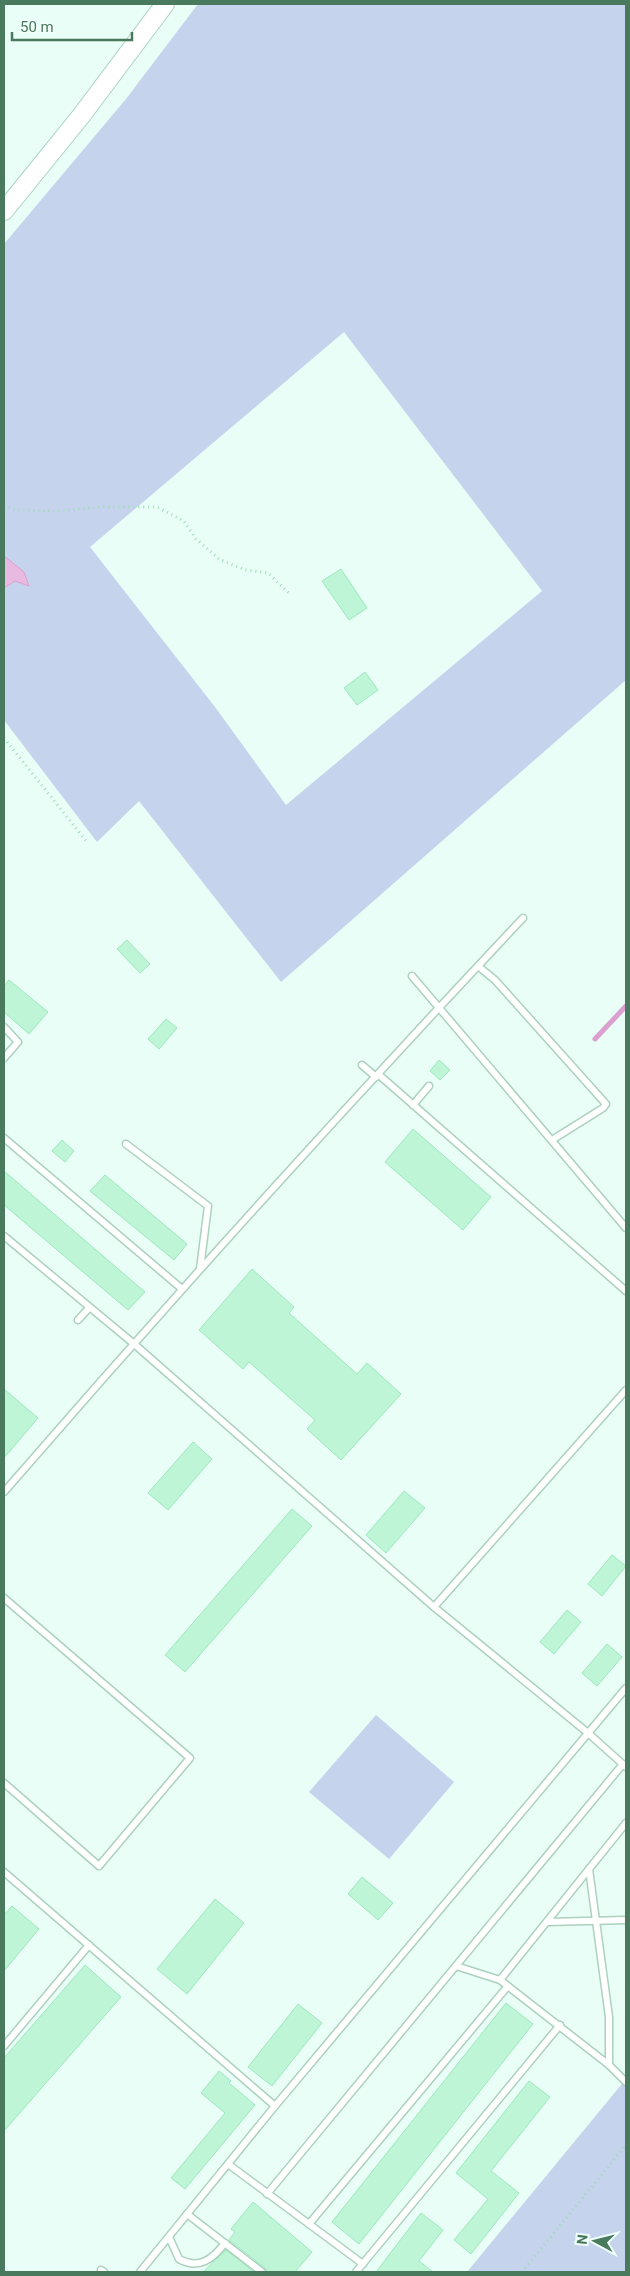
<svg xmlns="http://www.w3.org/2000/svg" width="630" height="2276" viewBox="0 0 630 2276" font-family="Roboto,sans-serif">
	<rect width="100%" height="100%" fill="#e8fef6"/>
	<g fill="#c5d3ed" fill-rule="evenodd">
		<path d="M 198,4 L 626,4 L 626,680 L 281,982 L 139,801 L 97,842 L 4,720 L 4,244 L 126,99 ZM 344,332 L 542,591 L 286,805 L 215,707 L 90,547 Z"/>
		<path d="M 376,1715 L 454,1782 L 389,1859 L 309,1792 Z"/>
		<path d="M 626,2079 L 626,2272 L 467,2272 Z"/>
	</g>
	<path fill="#e9bae1" stroke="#dca0d0" d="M 4,556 L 24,572 L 29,586 L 15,581 L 4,588 Z"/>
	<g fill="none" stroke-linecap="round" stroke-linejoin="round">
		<path stroke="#dca0d0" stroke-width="5" d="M 595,1039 L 626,1006"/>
	</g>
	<g fill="#bdf5d6" stroke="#9de9bd">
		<path d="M 341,569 L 367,608 L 349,620 L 322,581 Z"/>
		<path d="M 365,672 L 378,690 L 357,705 L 344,688 Z"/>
		<path d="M 127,940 L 150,964 L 140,973 L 117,949 Z"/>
		<path d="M 9,980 L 48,1012 L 29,1034 L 4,1012 L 4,986 Z"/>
		<path d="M 166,1019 L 177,1028 L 159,1049 L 148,1039 Z"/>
		<path d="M 439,1060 L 450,1070 L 440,1080 L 430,1071 Z"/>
		<path d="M 413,1129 L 491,1197 L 463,1230 L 385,1162 Z"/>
		<path d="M 62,1140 L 74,1151 L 65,1162 L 52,1151 Z"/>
		<path d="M 4,1171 L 145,1292 L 128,1310 L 4,1205 Z"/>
		<path d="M 105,1175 L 187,1244 L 174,1260 L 90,1191 Z"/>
		<path d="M 252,1269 L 294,1307 L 289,1313 L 357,1374 L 367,1363 L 401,1394 L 341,1460 L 307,1429 L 315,1420 L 249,1362 L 243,1369 L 199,1330 Z"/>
		<path d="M 4,1389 L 38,1418 L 4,1458 Z"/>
		<path d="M 193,1442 L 212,1459 L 168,1510 L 148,1493 Z"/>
		<path d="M 404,1491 L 425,1508 L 386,1553 L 366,1535 Z"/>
		<path d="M 292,1509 L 312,1526 L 185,1672 L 165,1655 Z"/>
		<path d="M 612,1555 L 626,1566 L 602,1596 L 588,1584 Z"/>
		<path d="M 567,1610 L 581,1622 L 554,1654 L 540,1642 Z"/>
		<path d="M 607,1644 L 622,1657 L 597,1686 L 582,1673 Z"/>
		<path d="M 362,1877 L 393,1903 L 378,1920 L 348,1894 Z"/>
		<path d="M 215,1899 L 244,1923 L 187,1994 L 157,1969 Z"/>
		<path d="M 12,1906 L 39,1929 L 4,1971 L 4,1915 Z"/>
		<path d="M 85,1965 L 121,1997 L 4,2131 L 4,2058 Z"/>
		<path d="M 506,2003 L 533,2024 L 359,2244 L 332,2222 Z"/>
		<path d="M 298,2004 L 322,2023 L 272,2086 L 248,2067 Z"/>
		<path d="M 219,2071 L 231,2081 L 229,2083 L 255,2105 L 185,2189 L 171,2178 L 225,2113 L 201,2093 Z"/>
		<path d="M 529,2081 L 550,2097 L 491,2171 L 519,2193 L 471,2254 L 454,2240 L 488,2199 L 456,2173 Z"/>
		<path d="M 253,2202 L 312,2252 L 295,2272 L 267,2272 L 265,2268 L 229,2240 L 235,2232 L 231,2229 Z"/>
		<path d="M 421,2213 L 443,2230 L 419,2261 L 433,2272 L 376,2272 Z"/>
		<path d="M 226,2250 L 254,2272 L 203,2272 Z"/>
	</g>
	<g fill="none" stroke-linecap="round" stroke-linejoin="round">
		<defs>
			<g id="lane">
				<path d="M 478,966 L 495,980 L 606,1104 L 603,1108 L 552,1140"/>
				<path d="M 412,976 L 626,1228"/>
				<path d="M 4,1027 L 18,1042 L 4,1058"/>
				<path d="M 362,1065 L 376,1077"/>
				<path d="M 378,1074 L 626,1291"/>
				<path d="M 413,1105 L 429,1086"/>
				<path d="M 4,1138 L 182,1289"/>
				<path d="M 126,1144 L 208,1206 L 200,1269"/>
				<path d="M 4,1236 L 133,1343 L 434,1607 L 588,1733 L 626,1767"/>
				<path d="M 78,1320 L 89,1308"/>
				<path d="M 4,1492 C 173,1297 346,1106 523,918"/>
				<path d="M 4,1598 L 190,1758 L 99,1866 L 4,1783"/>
				<path d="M 434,1607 L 626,1390"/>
				<path d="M 589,1869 L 609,2017 L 609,2065"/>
				<path d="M 4,1872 L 275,2106"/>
				<path d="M 547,1922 L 626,1920"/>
				<path d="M 456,1966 L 500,1980 L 609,2065 L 626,2082"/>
				<path d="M 500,1980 L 626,1823"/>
				<path d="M 4,2046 L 89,1945"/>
				<path d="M 228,2164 L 363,2264"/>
				<path d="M 267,2194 L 623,1764"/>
				<path d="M 187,2214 L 262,2272"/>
				<path d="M 309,2224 L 508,1986"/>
				<path d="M 169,2237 L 179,2259 C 199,2270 213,2259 225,2243"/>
				<path d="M 101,2270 L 104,2272"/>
				<path d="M 140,2272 L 275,2106 L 626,1688"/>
				<path d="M 356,2272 L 560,2025"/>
			</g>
			<path id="secondary" d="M 4,211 L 81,116 L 165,4"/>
		</defs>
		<use href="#lane" stroke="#acd1be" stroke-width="9"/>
		<use href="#secondary" stroke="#a9d4bf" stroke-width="20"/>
		<g stroke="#a0dbb9" stroke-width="3" stroke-dasharray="1 4" stroke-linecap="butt">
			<path d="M 4,506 L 17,510 L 56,511 L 104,507 L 157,507 L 184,521 L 196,539 L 219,559 L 245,570 L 268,573 L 291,595"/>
			<path d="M 4,738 L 87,842"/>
			<path d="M 522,2272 L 626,2145"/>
		</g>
		<use href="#lane" stroke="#fff" stroke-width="6"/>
		<use href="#secondary" stroke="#fff" stroke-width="18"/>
	</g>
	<rect width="630" height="2276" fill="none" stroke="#497a5d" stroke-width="10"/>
	<g transform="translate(595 2241) rotate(277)" stroke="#f0fffa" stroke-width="4" paint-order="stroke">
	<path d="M0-4L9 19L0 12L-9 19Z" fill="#497a5d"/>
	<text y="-8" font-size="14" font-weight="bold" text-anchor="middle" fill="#497a5d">N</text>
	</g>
	<path d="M12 32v8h120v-8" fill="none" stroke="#497a5d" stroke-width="2.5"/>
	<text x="20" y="32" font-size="15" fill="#497a5d" stroke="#f0fffa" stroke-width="4" paint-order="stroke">50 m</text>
</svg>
